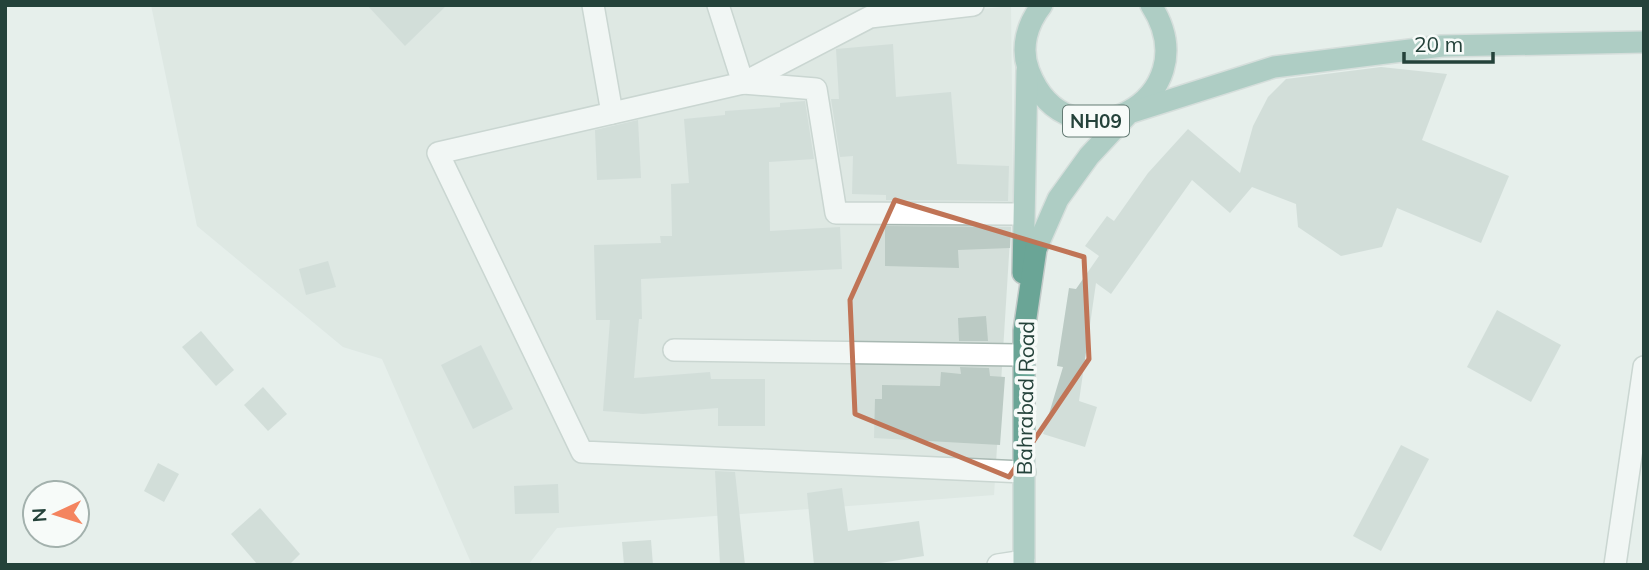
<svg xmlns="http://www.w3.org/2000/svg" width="1649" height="570" viewBox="0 0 1649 570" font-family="Mulish,sans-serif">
	<rect width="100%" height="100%" fill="#e6efeb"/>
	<path fill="#d4dfda" d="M 151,5 L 870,5 L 886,19 L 1011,6 L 1013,191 L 994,495 L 557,528 L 528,565 L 472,565 L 382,359 L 343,347 L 197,226 Z"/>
	<g fill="#bbcac4">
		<path d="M 367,5 L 447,5 L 405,46 Z"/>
		<path d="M 893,44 L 896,97 L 951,92 L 957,164 L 1009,166 L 1008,201 L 886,200 L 886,195 L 852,194 L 853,156 L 840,157 L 831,99 L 839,99 L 836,49 Z"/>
		<path d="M 1381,67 L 1447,74 L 1422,140 L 1509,176 L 1481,243 L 1397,208 L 1382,247 L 1341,256 L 1298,227 L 1296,204 L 1252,187 L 1230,213 L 1192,180 L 1111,294 L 1096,283 L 1079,401 L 1097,407 L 1085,447 L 1043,434 L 1063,367 L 1057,366 L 1069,288 L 1076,289 L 1099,256 L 1085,246 L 1107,216 L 1114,221 L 1148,173 L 1188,129 L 1240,173 L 1253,126 L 1268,97 L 1286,79 Z"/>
		<path d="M 805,101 L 814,159 L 769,162 L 770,231 L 840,227 L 842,269 L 641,279 L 642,319 L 639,319 L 634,378 L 710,372 L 711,379 L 765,379 L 765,426 L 718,426 L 718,408 L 643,414 L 603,411 L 610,320 L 596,320 L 594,245 L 661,243 L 660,236 L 672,236 L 671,184 L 689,183 L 684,119 L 725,115 L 725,111 L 780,107 L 780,103 Z"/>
		<path d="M 638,120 L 641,178 L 597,180 L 595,130 Z"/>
		<path d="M 885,226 L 1011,227 L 1010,248 L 958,250 L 959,268 L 885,266 Z"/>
		<path d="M 328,261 L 336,287 L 306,295 L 299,269 Z"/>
		<path d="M 1497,310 L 1561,345 L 1531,402 L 1467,367 Z"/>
		<path d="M 986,316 L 988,341 L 959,341 L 958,318 Z"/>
		<path d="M 201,331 L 234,370 L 216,386 L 182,347 Z"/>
		<path d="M 481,345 L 513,409 L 473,429 L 441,365 Z"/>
		<path d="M 960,367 L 989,368 L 990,376 L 1005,377 L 1000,445 L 874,438 L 875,399 L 882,399 L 882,385 L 940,386 L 941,372 L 961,374 Z"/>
		<path d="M 263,387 L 287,414 L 268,431 L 244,405 Z"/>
		<path d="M 1401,445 L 1429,459 L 1381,551 L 1353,536 Z"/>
		<path d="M 158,463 L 179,474 L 164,502 L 144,491 Z"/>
		<path d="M 715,471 L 735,472 L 745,565 L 720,565 Z"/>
		<path d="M 558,484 L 559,513 L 515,514 L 514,486 Z"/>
		<path d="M 842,488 L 848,531 L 919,521 L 924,556 L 868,565 L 814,565 L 807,493 Z"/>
		<path d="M 260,508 L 300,554 L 289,565 L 258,565 L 231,534 Z"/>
		<path d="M 651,540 L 653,565 L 624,565 L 622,542 Z"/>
	</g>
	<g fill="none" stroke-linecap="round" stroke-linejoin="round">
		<defs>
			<g id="minor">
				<path d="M 593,5 L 612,113"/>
				<path d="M 718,5 L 743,83 L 438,153 L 582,452 L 1025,472"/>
				<path d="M 743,83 L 816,89 L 836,213 L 1022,214"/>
				<path d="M 743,83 L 870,17 L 973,5"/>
				<path d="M 674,350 L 1023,355"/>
				<path d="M 998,565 L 1024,561"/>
				<path d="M 1615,565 L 1644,367"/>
			</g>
			<g id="major">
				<path d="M 1042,5 C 1027,24 1020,48 1029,71 C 1068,173 1212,100 1151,5"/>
				<path d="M 1023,273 L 1027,71"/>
				<path d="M 1024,565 L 1024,331 L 1036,249 L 1058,199 L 1089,156 L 1129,113 L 1274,67 L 1442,46 L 1644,42"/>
			</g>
		</defs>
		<use href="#minor" stroke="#a8b8b2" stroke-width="24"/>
		<use href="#major" stroke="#c2cac8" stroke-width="24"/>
		<use href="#minor" stroke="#fff" stroke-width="21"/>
		<use href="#major" stroke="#6aa596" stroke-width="21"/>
	</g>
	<path d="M0 0H1649V570H0ZM 895,200 L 1084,257 L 1089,359 L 1009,477 L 855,414 L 850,300 Z" fill="#e6efeb" fill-opacity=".55" fill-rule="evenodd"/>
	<path fill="none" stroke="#c07456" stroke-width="5" stroke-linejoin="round" d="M 895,200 L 1084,257 L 1089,359 L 1009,477 L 855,414 L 850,300 Z"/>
	<g text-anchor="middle" stroke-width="7" stroke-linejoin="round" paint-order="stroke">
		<rect fill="#f7fbf9" stroke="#637a73" stroke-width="2" x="1063" y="105.5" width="66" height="31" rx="5"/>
		<g font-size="19" font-weight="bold" fill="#24423a">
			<text x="1096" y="128">NH09</text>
		</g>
		<g font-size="21" fill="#24423a" stroke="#f7fbf9">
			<text transform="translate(1026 398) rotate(-89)" y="7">Bahrabad Road</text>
		</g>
	</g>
	<rect width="1649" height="570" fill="none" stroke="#24423a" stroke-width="14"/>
	<g transform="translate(56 514) rotate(266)"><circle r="33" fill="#f7fbf9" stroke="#a3b1ad" stroke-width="2"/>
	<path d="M0-5L12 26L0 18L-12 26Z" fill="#f4845f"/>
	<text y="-10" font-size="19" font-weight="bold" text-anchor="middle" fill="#24423a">N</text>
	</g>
	<path d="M1404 52v10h89v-10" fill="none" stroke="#24423a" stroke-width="3.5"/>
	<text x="1414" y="52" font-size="21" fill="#24423a" stroke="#f7fbf9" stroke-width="5" paint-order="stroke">20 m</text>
</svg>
